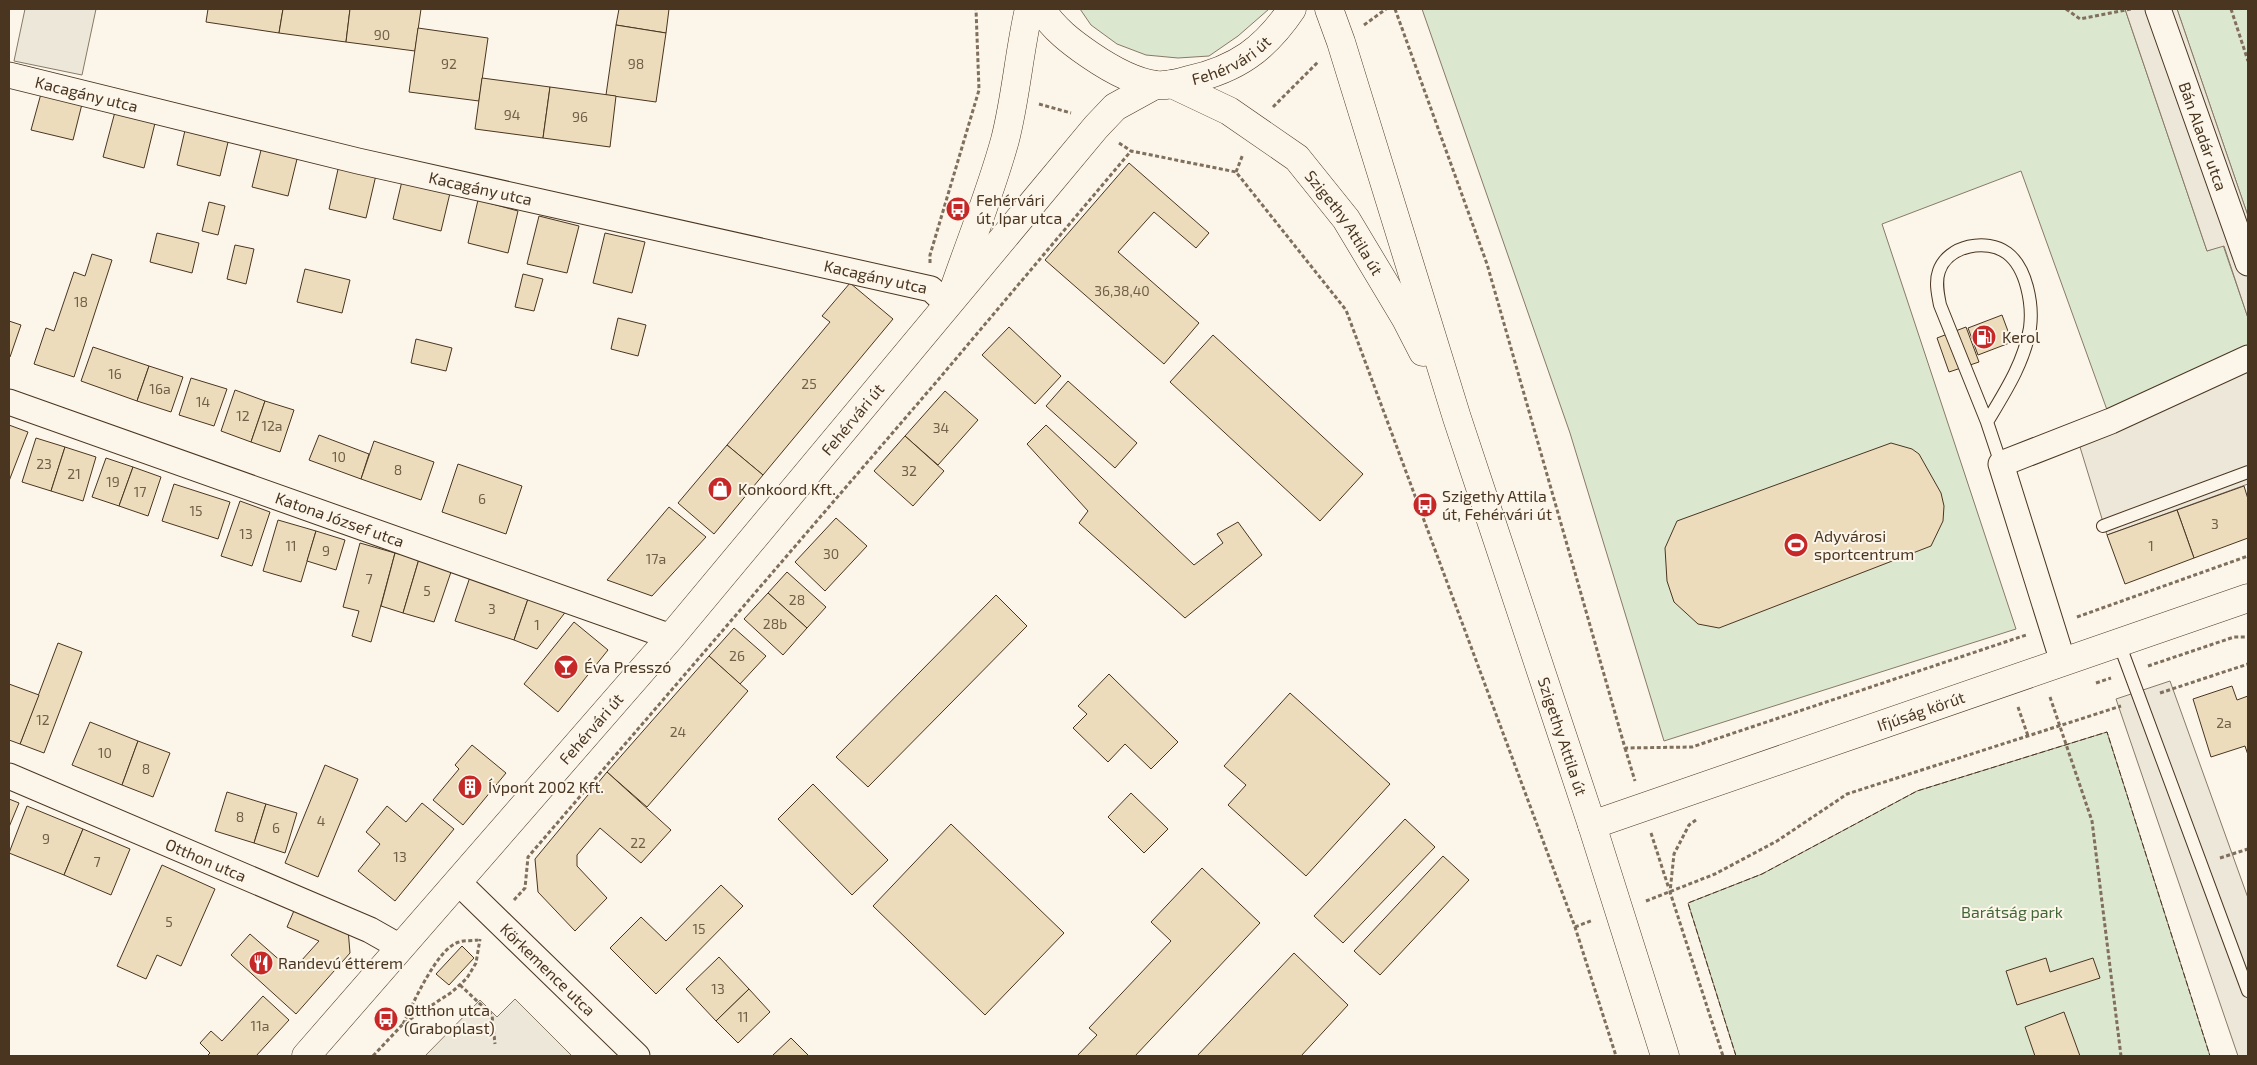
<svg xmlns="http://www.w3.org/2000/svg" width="2257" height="1065" viewBox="0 0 2257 1065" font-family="'Exo 2',sans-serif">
	<rect width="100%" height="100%" fill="#fbf6e9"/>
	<g fill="#dce7d0" stroke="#887966">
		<path d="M 1080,9 L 1269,9 L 1238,36 L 1209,56 L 1178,58 L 1146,55 L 1117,44 L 1091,25 Z"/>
		<path d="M 1422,9 L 2125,9 L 2207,251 L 2223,245 L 2248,318 L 2248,358 L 2111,421 L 2021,171 L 1882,224 L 2016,629 L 1664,741 L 1570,433 Z"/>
		<path d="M 2177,9 L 2248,9 L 2248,216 Z"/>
		<path d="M 2107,732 L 2210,1056 L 1736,1056 L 1688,903 L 1762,874 L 1917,791 Z"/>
	</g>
	<g fill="#ede7d9" stroke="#887966">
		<path d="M 25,9 L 96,9 L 82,75 L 14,61 Z"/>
		<path d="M 2125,9 L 2177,9 L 2248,216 L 2248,318 L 2224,246 L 2207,251 Z"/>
		<path d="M 2248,358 L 2248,484 L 2107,535 L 2076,434 Z"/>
		<path d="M 2170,681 L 2248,898 L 2248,1056 L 2238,1056 L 2116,699 Z"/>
		<path d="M 515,999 L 572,1056 L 425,1056 L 480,1000 L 497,1017 Z"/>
	</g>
	<g fill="#ecdcbc" stroke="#4a3520">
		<path d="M 208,9 L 283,9 L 279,33 L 206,22 Z"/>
		<path d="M 283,9 L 350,9 L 346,42 L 279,33 Z"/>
		<path d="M 350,9 L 421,9 L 415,51 L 346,42 Z"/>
		<path d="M 619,9 L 669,9 L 666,33 L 616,25 Z"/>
		<path d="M 616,25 L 666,33 L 656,102 L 606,95 Z"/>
		<path d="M 418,28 L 488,38 L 479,101 L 409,92 Z"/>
		<path d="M 482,78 L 550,87 L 543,138 L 475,129 Z"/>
		<path d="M 550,87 L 616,96 L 610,147 L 543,138 Z"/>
		<path d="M 42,90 L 83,100 L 73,140 L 31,130 Z"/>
		<path d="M 116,108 L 156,119 L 144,168 L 103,157 Z"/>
		<path d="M 186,126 L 229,138 L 220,176 L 177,165 Z"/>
		<path d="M 262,146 L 298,155 L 288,196 L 252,187 Z"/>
		<path d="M 1129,163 L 1209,233 L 1196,248 L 1154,212 L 1118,252 L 1199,323 L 1164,364 L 1045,260 Z"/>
		<path d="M 339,165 L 376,175 L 366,218 L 329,209 Z"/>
		<path d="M 402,181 L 450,193 L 441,231 L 393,219 Z"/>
		<path d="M 478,200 L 518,211 L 508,253 L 468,243 Z"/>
		<path d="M 209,202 L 225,206 L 218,235 L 202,231 Z"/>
		<path d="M 539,216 L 579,226 L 567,273 L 527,264 Z"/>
		<path d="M 157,233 L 199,243 L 192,273 L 150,262 Z"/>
		<path d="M 605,233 L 645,242 L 632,293 L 593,283 Z"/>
		<path d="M 235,245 L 254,249 L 246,284 L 227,279 Z"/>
		<path d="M 92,254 L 112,260 L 74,377 L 34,364 L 46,328 L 54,331 L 74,272 L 85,276 Z"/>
		<path d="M 305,269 L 350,280 L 342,313 L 297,302 Z"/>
		<path d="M 523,274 L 543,279 L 534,311 L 515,307 Z"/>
		<path d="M 850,283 L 893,319 L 763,475 L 727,445 L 830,322 L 822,316 Z"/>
		<path d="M 2002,315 L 2012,342 L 1978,355 L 1968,328 Z"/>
		<path d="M 618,318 L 646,325 L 638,356 L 611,349 Z"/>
		<path d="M 9,321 L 21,325 L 10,357 L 9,357 Z"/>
		<path d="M 1009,327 L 1061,376 L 1035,404 L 982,355 Z"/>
		<path d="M 1966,327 L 1979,362 L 1949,372 L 1937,338 Z"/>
		<path d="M 1213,335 L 1363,474 L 1320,521 L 1170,382 Z"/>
		<path d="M 416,339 L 452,348 L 446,371 L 411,363 Z"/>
		<path d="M 93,347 L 149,366 L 137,401 L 81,381 Z"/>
		<path d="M 149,366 L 183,377 L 171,412 L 137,401 Z"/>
		<path d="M 191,378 L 227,389 L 214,426 L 179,415 Z"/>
		<path d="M 1068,381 L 1137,443 L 1115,468 L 1046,406 Z"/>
		<path d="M 235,390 L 265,401 L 251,442 L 221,431 Z"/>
		<path d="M 945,391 L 978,420 L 938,465 L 905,436 Z"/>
		<path d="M 265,401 L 294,410 L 280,452 L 251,442 Z"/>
		<path d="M 9,425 L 28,432 L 9,481 Z"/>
		<path d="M 1046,425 L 1194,565 L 1223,543 L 1217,534 L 1238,522 L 1262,555 L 1185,618 L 1079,523 L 1088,511 L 1027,444 Z"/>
		<path d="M 319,435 L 369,454 L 361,479 L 309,460 Z"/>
		<path d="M 905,436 L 944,471 L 913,506 L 874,471 Z"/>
		<path d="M 36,438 L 65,447 L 51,491 L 22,482 Z"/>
		<path d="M 374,441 L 434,462 L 421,500 L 361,479 Z"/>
		<path d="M 1891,443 L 1912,449 L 1919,454 L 1941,493 L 1944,506 L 1943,521 L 1931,546 L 1719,628 L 1698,624 L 1674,602 L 1667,581 L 1665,548 L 1677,521 Z"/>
		<path d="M 727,445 L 763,475 L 714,534 L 678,503 Z"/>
		<path d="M 65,447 L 96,457 L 83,501 L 51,491 Z"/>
		<path d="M 106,458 L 133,467 L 119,506 L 92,497 Z"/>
		<path d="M 458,464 L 522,486 L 506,534 L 442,512 Z"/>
		<path d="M 133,467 L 161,477 L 148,516 L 119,506 Z"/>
		<path d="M 174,484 L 230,502 L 218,539 L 162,521 Z"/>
		<path d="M 2244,486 L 2248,499 L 2248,538 L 2194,558 L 2177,510 Z"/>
		<path d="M 240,501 L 270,512 L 252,566 L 221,556 Z"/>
		<path d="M 669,507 L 706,537 L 652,596 L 607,580 Z"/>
		<path d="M 2177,510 L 2194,558 L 2125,584 L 2107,535 Z"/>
		<path d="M 836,518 L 867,546 L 825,591 L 795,562 Z"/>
		<path d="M 278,520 L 316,531 L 301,582 L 263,571 Z"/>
		<path d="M 316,531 L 345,540 L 336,570 L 307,561 Z"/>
		<path d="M 360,543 L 395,553 L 371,642 L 352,636 L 359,611 L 343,607 Z"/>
		<path d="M 395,553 L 419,559 L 403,613 L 381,606 Z"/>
		<path d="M 419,559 L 452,569 L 434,622 L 403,613 Z"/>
		<path d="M 787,572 L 826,607 L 807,628 L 768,593 Z"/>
		<path d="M 470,577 L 529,596 L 514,640 L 455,621 Z"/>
		<path d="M 768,593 L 807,628 L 783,655 L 744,619 Z"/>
		<path d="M 996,595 L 1027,626 L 868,787 L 836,757 Z"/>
		<path d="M 529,596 L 567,610 L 537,649 L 514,640 Z"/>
		<path d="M 574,622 L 608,650 L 558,712 L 524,684 Z"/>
		<path d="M 734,628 L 766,656 L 740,684 L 709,656 Z"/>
		<path d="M 58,643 L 82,652 L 44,753 L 20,744 Z"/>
		<path d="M 709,656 L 748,691 L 647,807 L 607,772 Z"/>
		<path d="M 1109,674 L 1178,742 L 1151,769 L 1125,744 L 1108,762 L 1073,728 L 1087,714 L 1078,706 Z"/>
		<path d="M 9,684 L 39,695 L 20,744 L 9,740 Z"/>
		<path d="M 2232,686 L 2237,700 L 2248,696 L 2248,755 L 2245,746 L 2211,757 L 2193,699 Z"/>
		<path d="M 1290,693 L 1390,784 L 1306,876 L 1228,805 L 1246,785 L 1224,766 Z"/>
		<path d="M 90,722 L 138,741 L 122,785 L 72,765 Z"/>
		<path d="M 138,741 L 170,753 L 153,797 L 122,785 Z"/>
		<path d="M 472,745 L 506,773 L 463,825 L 433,800 L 459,769 L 455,765 Z"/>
		<path d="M 325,765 L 358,779 L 318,877 L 285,863 Z"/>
		<path d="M 607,772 L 671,830 L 641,863 L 600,828 L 577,855 L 577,866 L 607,898 L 575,931 L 538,892 L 535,859 Z"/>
		<path d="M 813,784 L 888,860 L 852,895 L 778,819 Z"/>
		<path d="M 227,792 L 266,804 L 254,843 L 215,831 Z"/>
		<path d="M 1131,793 L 1168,829 L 1144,853 L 1108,817 Z"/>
		<path d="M 9,799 L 19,803 L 9,827 Z"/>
		<path d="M 422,803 L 454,829 L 395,901 L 358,871 L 380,844 L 366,832 L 387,806 L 406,822 Z"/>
		<path d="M 266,804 L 297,813 L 285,853 L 254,843 Z"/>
		<path d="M 27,806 L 83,829 L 64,875 L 9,853 Z"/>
		<path d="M 1405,819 L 1435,847 L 1343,943 L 1314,916 Z"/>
		<path d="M 951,824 L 1064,933 L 985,1015 L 873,906 Z"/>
		<path d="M 83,829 L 130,849 L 111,895 L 64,875 Z"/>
		<path d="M 1443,856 L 1469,880 L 1380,975 L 1354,951 Z"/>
		<path d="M 162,865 L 215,889 L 181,966 L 157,955 L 146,979 L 117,966 Z"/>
		<path d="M 1202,868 L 1260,923 L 1135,1056 L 1077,1056 L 1097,1035 L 1089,1028 L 1171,941 L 1151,922 Z"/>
		<path d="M 721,885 L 743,906 L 656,994 L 610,948 L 641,917 L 666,941 Z"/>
		<path d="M 296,906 L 348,929 L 350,953 L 296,1014 L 231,955 L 250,934 L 292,971 L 319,941 L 287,927 Z"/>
		<path d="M 462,946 L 474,958 L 449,985 L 436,974 Z"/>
		<path d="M 1294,953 L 1348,1005 L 1301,1056 L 1197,1056 Z"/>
		<path d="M 719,957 L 749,989 L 716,1021 L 686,989 Z"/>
		<path d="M 2046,958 L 2050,972 L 2093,958 L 2100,978 L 2017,1005 L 2006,971 Z"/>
		<path d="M 749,989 L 770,1012 L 738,1043 L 716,1021 Z"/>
		<path d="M 263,996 L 289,1020 L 256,1056 L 207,1056 L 210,1053 L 200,1043 L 211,1031 L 222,1041 Z"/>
		<path d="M 2064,1012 L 2080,1056 L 2035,1056 L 2025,1027 Z"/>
		<path d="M 791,1038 L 809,1056 L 772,1056 Z"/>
	</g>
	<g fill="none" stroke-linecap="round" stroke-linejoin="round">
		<defs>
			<g id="lane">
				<path d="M 1987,422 C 2005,392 2024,363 2030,328 C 2033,305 2027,268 2007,253 C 1987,238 1948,245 1939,271 C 1935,282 1938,295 1940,305 L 1987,422 L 2001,464"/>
				<path d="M 2103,526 L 2248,472"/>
				<path d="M 2119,643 L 2248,991"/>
			</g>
			<g id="street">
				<path id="s1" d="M 2158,9 L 2248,263"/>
				<path id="s2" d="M 9,75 L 358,161 L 931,289 L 948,305"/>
				<path id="s3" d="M 9,402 L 671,637"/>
				<path d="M 2063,662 L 2001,464 L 2111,421 L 2248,358"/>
				<path id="s4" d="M 9,776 L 370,930 L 400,947"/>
				<path id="s5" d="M 459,883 L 637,1056"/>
			</g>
			<g id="secondary">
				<path id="s6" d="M 1329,9 L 1341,42 L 1457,418 L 1592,825 L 1665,1056"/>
				<path id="s7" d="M 1172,84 L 1229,111 L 1297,158 L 1346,219 L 1406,319 L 1423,352"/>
				<path id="s8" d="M 1592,825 L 2248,598"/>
			</g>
			<g id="primary">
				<path id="s9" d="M 1041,9 C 1054,29 1071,42 1090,55 C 1109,68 1133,82 1156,85 C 1167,86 1179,83 1189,80 C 1237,69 1265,49 1292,9"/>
				<path d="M 954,289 C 971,240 991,191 1005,140 C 1016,97 1019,52 1029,9"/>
				<path id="s10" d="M 306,1056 L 671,637 L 1096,127 L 1115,107 L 1155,85"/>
			</g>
		</defs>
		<use href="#lane" stroke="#4a3520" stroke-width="14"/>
		<use href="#street" stroke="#4a3520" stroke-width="27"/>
		<use href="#secondary" stroke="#4a3520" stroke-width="29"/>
		<use href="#primary" stroke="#4a3520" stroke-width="29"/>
		<g stroke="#7f6f5c" stroke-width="3" stroke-dasharray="4 2.5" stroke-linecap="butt">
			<path d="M 1395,9 L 1487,264 L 1625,748 L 1692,747 L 2026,635"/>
			<path d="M 2066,9 L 2080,19 L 2131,9"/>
			<path d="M 2231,9 L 2248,61"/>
			<path d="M 1364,25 L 1386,9"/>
			<path d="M 1039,104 L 1071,113"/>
			<path d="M 1273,107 L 1318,62"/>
			<path d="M 1119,143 L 1131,151 L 1236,172 L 1346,310 L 1575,927 L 1616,1056"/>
			<path d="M 1236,172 L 1243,154"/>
			<path d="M 930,263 L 930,255 L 979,90 L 976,9"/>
			<path d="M 2077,617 L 2248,556"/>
			<path d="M 2148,666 L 2234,637 L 2248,637"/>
			<path d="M 2096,683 L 2111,678"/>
			<path d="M 2160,693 L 2248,664"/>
			<path d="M 2050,697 L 2092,821 L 2121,1056"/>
			<path d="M 2018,707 L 2028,736"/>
			<path d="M 1625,748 L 1635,781"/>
			<path d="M 1696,820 L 1689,825 L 1674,854 L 1670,892 L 1723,1056"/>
			<path d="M 1651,833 L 1669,889"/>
			<path d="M 2220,858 L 2248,849"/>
			<path d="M 514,900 L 525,888 L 528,857 L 938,380 L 1131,151"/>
			<path d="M 1646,901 L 1715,874 L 1777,841 L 1847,794 L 2121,706"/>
			<path d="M 1575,927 L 1593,920"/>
			<path d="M 460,985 L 492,1015 L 495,1044"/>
			<path d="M 403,1024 C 413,1004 437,948 459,942 C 465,940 472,941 478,940"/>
			<path d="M 373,1056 L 403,1024 L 452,992 L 467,978 L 476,963 L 480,939"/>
		</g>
		<use href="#lane" stroke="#fbf6e9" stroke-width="12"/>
		<use href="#street" stroke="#fbf6e9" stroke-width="25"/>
		<use href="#secondary" stroke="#fbf6e9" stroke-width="28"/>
		<use href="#primary" stroke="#fbf6e9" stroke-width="28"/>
		<path stroke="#4a3520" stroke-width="1" stroke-dasharray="6 2.5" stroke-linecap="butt" d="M 1736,1056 L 1688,903 L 1762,874 L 1917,791 L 2107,732 L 2210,1056"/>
	</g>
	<defs>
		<symbol id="bus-disc" viewBox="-11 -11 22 22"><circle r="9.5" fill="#c62828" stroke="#fbf6e9"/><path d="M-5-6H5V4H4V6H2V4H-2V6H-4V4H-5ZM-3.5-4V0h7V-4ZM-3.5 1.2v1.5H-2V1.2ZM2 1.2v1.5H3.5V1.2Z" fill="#fff"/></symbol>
		<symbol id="fuel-disc" viewBox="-11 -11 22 22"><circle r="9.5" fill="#c62828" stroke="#fbf6e9"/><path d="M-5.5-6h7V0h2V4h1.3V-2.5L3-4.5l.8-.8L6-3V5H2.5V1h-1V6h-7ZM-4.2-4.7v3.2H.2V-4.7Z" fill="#fff"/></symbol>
		<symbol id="shop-disc" viewBox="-11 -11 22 22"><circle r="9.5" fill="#c62828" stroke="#fbf6e9"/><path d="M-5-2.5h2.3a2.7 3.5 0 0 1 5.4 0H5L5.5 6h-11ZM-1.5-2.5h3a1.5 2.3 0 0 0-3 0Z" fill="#fff"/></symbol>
		<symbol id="stadium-disc" viewBox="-11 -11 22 22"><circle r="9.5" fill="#c62828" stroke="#fbf6e9"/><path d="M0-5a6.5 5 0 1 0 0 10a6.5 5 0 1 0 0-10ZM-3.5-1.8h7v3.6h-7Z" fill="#fff"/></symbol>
		<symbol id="bar-disc" viewBox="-11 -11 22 22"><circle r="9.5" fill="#c62828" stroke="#fbf6e9"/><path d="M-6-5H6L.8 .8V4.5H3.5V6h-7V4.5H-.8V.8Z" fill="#fff"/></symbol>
		<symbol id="building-disc" viewBox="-11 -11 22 22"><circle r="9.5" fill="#c62828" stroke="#fbf6e9"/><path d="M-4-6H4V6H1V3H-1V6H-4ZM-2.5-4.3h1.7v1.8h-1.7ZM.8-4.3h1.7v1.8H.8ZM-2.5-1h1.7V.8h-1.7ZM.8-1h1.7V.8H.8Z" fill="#fff"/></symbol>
		<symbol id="restaurant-disc" viewBox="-11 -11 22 22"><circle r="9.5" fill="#c62828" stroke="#fbf6e9"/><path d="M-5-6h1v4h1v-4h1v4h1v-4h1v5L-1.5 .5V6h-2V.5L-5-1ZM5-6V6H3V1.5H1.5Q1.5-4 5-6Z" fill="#fff"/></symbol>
	</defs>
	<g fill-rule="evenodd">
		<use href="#bus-disc" x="944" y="195" width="28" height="28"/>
		<use href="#fuel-disc" x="1970" y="323" width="28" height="28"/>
		<use href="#shop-disc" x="706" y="475" width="28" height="28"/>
		<use href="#bus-disc" x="1411" y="491" width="28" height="28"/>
		<use href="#stadium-disc" x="1782" y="531" width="28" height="28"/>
		<use href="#bar-disc" x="552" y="653" width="28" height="28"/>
		<use href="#building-disc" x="456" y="773" width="28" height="28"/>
		<use href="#restaurant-disc" x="247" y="949" width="28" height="28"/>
		<use href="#bus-disc" x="372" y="1005" width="28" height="28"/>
	</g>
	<g text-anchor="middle" stroke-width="4" stroke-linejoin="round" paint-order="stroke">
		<g font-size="14" fill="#725f47">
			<text x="382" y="40">90</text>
			<text x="449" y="69">92</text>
			<text x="636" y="69">98</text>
			<text x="512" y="120">94</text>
			<text x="580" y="122">96</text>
			<text x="1122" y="296">36,38,40</text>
			<text x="81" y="307">18</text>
			<text x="115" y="379">16</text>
			<text x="809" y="389">25</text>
			<text x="160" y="394">16a</text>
			<text x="203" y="407">14</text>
			<text x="243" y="421">12</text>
			<text x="272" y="431">12a</text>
			<text x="941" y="433">34</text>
			<text x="339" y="462">10</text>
			<text x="44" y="469">23</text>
			<text x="398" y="475">8</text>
			<text x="909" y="476">32</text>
			<text x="74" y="479">21</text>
			<text x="113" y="487">19</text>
			<text x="140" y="497">17</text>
			<text x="482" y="504">6</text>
			<text x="196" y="516">15</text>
			<text x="2215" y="529">3</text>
			<text x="246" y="539">13</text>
			<text x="291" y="551">11</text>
			<text x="2151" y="551">1</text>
			<text x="326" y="556">9</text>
			<text x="831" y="559">30</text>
			<text x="656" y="564">17a</text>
			<text x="369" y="584">7</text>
			<text x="427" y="596">5</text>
			<text x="797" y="605">28</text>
			<text x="492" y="614">3</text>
			<text x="775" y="629">28b</text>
			<text x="537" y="630">1</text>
			<text x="737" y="661">26</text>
			<text x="43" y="725">12</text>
			<text x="2224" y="728">2a</text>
			<text x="678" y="737">24</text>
			<text x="105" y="758">10</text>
			<text x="146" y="774">8</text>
			<text x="240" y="822">8</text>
			<text x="321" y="826">4</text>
			<text x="276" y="833">6</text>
			<text x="46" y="844">9</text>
			<text x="638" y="848">22</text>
			<text x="400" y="862">13</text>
			<text x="97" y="867">7</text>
			<text x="169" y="927">5</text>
			<text x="699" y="934">15</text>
			<text x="718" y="994">13</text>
			<text x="743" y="1022">11</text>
			<text x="260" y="1031">11a</text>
		</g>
		<g font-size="16" fill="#4a3520" stroke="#fbf6e9">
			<text dy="6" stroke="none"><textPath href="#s9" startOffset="221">Fehérvári út</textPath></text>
			<text dy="6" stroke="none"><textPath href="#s2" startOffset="80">Kacagány utca</textPath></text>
			<text dy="6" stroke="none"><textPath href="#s1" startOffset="135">Bán Aladár utca</textPath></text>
			<text dy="6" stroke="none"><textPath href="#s2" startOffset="485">Kacagány utca</textPath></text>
			<text dy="6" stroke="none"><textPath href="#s7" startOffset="226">Szigethy Attila út</textPath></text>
			<text dy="6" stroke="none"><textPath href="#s2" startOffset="890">Kacagány utca</textPath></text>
			<text dy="6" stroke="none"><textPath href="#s10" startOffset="839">Fehérvári út</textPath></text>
			<text dy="6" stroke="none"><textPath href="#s3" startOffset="351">Katona József utca</textPath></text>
			<text dy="6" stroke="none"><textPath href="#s8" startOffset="348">Ifjúság körút</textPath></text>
			<text dy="6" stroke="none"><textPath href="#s10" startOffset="434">Fehérvári út</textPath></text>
			<text dy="6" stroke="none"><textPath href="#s6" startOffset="764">Szigethy Attila út</textPath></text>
			<text dy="6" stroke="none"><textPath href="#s4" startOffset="214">Otthon utca</textPath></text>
			<text dy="6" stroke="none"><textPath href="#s5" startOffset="124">Körkemence utca</textPath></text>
		</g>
		<g font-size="16" fill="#4a3520" stroke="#fbf6e9" text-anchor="start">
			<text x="976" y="206">Fehérvári<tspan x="976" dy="18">út, Ipar utca</tspan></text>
			<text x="2002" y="343">Kerol</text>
			<text x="738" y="495">Konkoord Kft.</text>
			<text x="1442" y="502">Szigethy Attila<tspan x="1442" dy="18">út, Fehérvári út</tspan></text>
			<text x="1814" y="542">Adyvárosi<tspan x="1814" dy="18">sportcentrum</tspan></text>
			<text x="584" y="673">Éva Presszó</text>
			<text x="488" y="793">Ívpont 2002 Kft.</text>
			<text x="278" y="969">Randevú étterem</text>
			<text x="404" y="1016">Otthon utca<tspan x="404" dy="18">(Graboplast)</tspan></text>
		</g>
		<g font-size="16" fill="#436837" stroke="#fbf6e9">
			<text x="2012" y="918">Barátság park</text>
		</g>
	</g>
	<rect width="2257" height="1065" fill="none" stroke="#4a3520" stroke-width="20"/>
</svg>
